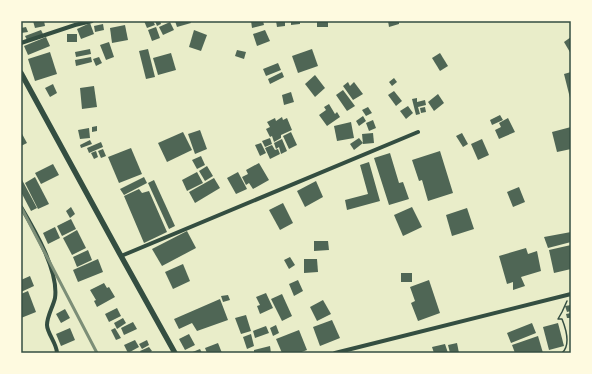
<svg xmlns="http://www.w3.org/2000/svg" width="592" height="374" viewBox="0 0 592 374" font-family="'Space Grotesk',sans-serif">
	<rect width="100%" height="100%" fill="#e9edc9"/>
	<g fill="#4f6655">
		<path d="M 33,21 L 44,21 L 45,26 L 35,28 Z"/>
		<path d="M 144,21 L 153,21 L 155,25 L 147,28 Z"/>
		<path d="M 155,21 L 160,21 L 161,24 L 157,26 Z"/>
		<path d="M 175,21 L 190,21 L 191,23 L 177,27 Z"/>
		<path d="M 251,21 L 263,21 L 264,25 L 252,28 Z"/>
		<path d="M 276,21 L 285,21 L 285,26 L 277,27 Z"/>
		<path d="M 291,21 L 300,21 L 300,24 L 291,25 Z"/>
		<rect x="317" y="21" width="11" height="6"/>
		<path d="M 388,21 L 399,21 L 399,24 L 389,27 Z"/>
		<path d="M 170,22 L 174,30 L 163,35 L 159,27 Z"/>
		<path d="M 90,23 L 94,34 L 81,39 L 77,29 Z"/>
		<path d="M 103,24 L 104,30 L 95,32 L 94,26 Z"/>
		<path d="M 125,25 L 128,40 L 112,43 L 110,28 Z"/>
		<path d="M 26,27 L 28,32 L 21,33 L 21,28 Z"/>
		<path d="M 156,27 L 160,38 L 152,41 L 148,30 Z"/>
		<path d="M 41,30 L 43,34 L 27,40 L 25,36 Z"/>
		<path d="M 194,30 L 207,35 L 201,51 L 189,47 Z"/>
		<path d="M 265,30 L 270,41 L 257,46 L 253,34 Z"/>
		<rect x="67" y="34" width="10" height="8"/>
		<path d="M 46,37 L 50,46 L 28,55 L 24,46 Z"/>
		<path d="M 571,37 L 571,54 L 564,42 Z"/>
		<path d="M 109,42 L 114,57 L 106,60 L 100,45 Z"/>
		<path d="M 90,49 L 91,54 L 76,57 L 75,52 Z"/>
		<path d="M 148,49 L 155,77 L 146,79 L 139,51 Z"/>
		<path d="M 312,49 L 318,66 L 298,73 L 292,56 Z"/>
		<path d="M 237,50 L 246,52 L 244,59 L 235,56 Z"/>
		<path d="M 50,52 L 57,74 L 35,81 L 28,59 Z"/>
		<path d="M 171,53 L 176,70 L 158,75 L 153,58 Z"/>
		<path d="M 440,53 L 448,66 L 440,71 L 432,58 Z"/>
		<path d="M 91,57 L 92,62 L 76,66 L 75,60 Z"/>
		<path d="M 99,57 L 102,63 L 96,66 L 93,59 Z"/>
		<path d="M 278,63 L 281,70 L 266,76 L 263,69 Z"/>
		<path d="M 282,72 L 284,77 L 270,84 L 268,79 Z"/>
		<path d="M 571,72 L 571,98 L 570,98 L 564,74 Z"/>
		<path d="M 315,75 L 325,88 L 315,97 L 305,84 Z"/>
		<path d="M 394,78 L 397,82 L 392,86 L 389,82 Z"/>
		<path d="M 348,82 L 350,86 L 354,82 L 363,94 L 353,100 L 343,86 Z"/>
		<path d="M 53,84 L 57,93 L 50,97 L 45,88 Z"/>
		<path d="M 94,86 L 97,107 L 82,109 L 80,88 Z"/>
		<path d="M 343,90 L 355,106 L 347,111 L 336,95 Z"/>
		<path d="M 394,91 L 402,101 L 396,106 L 388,95 Z"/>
		<path d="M 291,92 L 294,102 L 284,105 L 282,95 Z"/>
		<path d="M 438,94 L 444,103 L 434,111 L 428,102 Z"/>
		<path d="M 417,98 L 417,102 L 425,100 L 426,105 L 418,107 L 420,114 L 416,115 L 412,99 Z"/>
		<path d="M 329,104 L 335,114 L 337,112 L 340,117 L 327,126 L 319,115 L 326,110 L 324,107 Z"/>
		<path d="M 408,106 L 413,113 L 406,119 L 400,111 Z"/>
		<path d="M 368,107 L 372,113 L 366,116 L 362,110 Z"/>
		<path d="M 425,107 L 426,112 L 421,113 L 420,108 Z"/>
		<path d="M 500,115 L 503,120 L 492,125 L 490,120 Z"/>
		<path d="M 363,116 L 366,121 L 359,126 L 356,121 Z"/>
		<path d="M 282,117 L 283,120 L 287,118 L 292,130 L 281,135 L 281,138 L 274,142 L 272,136 L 270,137 L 266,129 L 270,127 L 267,122 L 275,118 L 276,121 Z"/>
		<path d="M 508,118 L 515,132 L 499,139 L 495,130 L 501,127 L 499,123 Z"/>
		<path d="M 373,120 L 376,128 L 369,131 L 366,123 Z"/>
		<path d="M 351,122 L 354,138 L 337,141 L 334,126 Z"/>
		<path d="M 97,126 L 97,131 L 92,132 L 92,127 Z"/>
		<path d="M 571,127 L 571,149 L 557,152 L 552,132 Z"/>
		<path d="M 89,128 L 90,138 L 80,139 L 78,130 Z"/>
		<path d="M 200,130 L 207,149 L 195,154 L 188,134 Z"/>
		<path d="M 21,132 L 27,143 L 21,146 Z"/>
		<path d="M 183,132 L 192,150 L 167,162 L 158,143 Z"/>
		<path d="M 291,132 L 297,145 L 289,149 L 283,136 Z"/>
		<path d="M 373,133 L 374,143 L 363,144 L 362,134 Z"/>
		<path d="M 462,133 L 468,144 L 463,147 L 456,136 Z"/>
		<path d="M 270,138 L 272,144 L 265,147 L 262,141 Z"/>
		<path d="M 359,138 L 363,143 L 354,150 L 350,144 Z"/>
		<path d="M 282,139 L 287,151 L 281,154 L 279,147 L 276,149 L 274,143 Z"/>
		<path d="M 482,139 L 489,155 L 478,160 L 471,144 Z"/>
		<path d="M 90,140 L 92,144 L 81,148 L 80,145 Z"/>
		<path d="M 101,142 L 103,147 L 89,153 L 87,148 Z"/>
		<path d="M 261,143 L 266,153 L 260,156 L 255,145 Z"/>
		<path d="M 272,145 L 275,150 L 278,149 L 280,154 L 270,159 L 265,148 Z"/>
		<path d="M 131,148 L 142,174 L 119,183 L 108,157 Z"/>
		<path d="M 103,149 L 106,156 L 101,158 L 98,151 Z"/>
		<path d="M 96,151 L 98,157 L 94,159 L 91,153 Z"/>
		<path d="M 440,151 L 453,193 L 428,201 L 422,180 L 419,181 L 412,160 Z"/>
		<path d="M 390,153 L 399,183 L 403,182 L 409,199 L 389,205 L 374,158 Z"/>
		<path d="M 201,156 L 205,165 L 197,169 L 192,160 Z"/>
		<path d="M 369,162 L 380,201 L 347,210 L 345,200 L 368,194 L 360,165 Z"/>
		<path d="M 259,163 L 269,180 L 253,189 L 249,183 L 246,185 L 242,177 L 248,174 L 246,170 Z"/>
		<path d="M 53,164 L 59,175 L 41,184 L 35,173 Z"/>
		<path d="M 207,166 L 213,176 L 205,181 L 199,171 Z"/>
		<path d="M 197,172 L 203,183 L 187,191 L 182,180 Z"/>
		<path d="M 238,172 L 247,189 L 236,194 L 227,178 Z"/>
		<path d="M 35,177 L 49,204 L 38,209 L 25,183 Z"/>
		<path d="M 144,177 L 147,183 L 124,195 L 120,189 Z"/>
		<path d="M 21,178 L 37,208 L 31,211 L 21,192 Z"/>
		<path d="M 214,178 L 220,188 L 195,203 L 189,192 Z"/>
		<path d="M 154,180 L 175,226 L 169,229 L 148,183 Z"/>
		<path d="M 316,181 L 323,197 L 305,207 L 297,191 Z"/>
		<path d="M 519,187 L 525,202 L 513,207 L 507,192 Z"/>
		<path d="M 139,189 L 142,193 L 149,191 L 167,232 L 144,243 L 124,196 Z"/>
		<path d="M 283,203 L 293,223 L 280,230 L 269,210 Z"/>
		<path d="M 71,207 L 75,214 L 70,218 L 66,211 Z"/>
		<path d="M 412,207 L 422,227 L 403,236 L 394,215 Z"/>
		<path d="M 467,208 L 474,229 L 452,236 L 446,215 Z"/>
		<path d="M 71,219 L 76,229 L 62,236 L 57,226 Z"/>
		<path d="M 55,227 L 60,238 L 48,244 L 43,233 Z"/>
		<path d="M 77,230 L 86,248 L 72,255 L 63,238 Z"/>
		<path d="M 187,231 L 196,248 L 162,266 L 152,249 Z"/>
		<path d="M 571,232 L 571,242 L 548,248 L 544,237 Z"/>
		<path d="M 314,241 L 328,241 L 329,250 L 314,251 Z"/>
		<path d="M 571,245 L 571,269 L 554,273 L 549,250 Z"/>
		<path d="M 526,248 L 528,254 L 537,251 L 541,271 L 521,277 L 525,286 L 513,290 L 513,282 L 507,284 L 499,256 Z"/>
		<path d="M 88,250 L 92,260 L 77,267 L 73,257 Z"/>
		<path d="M 290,257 L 295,265 L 289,269 L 284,260 Z"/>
		<path d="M 98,259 L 103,272 L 78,282 L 73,270 Z"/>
		<path d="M 304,259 L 317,259 L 318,272 L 304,273 Z"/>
		<path d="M 183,264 L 190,281 L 173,289 L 165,272 Z"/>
		<rect x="401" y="273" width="11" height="9"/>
		<path d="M 30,276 L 34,286 L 21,292 L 21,280 Z"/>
		<path d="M 298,280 L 303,291 L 294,296 L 289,284 Z"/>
		<path d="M 429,280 L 440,313 L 418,321 L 411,303 L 415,301 L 410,287 Z"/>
		<path d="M 104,283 L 107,288 L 109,287 L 115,297 L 97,307 L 94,301 L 96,300 L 90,290 Z"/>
		<path d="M 28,291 L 36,312 L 21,318 L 21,294 Z"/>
		<path d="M 266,293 L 273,308 L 260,314 L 257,306 L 260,305 L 256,297 Z"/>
		<path d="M 282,294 L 292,316 L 282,321 L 271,299 Z"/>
		<path d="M 228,295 L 230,300 L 223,302 L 221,296 Z"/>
		<path d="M 220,299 L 228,320 L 197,331 L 192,323 L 179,329 L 174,319 Z"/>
		<path d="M 323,300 L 331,314 L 317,321 L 310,307 Z"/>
		<path d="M 571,305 L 571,311 L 567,312 L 565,306 Z"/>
		<path d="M 117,308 L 121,316 L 109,322 L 105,314 Z"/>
		<path d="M 65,309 L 70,318 L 61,323 L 56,314 Z"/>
		<path d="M 571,313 L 571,318 L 567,318 L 566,314 Z"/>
		<path d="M 246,315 L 251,331 L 241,334 L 235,318 Z"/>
		<path d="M 123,318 L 126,323 L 117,329 L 114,323 Z"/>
		<path d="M 332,320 L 340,338 L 320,346 L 313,327 Z"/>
		<path d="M 133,322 L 137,329 L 124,335 L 121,328 Z"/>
		<path d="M 532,323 L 536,333 L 511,343 L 507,333 Z"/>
		<path d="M 558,323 L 564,346 L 549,350 L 543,327 Z"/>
		<path d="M 276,325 L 279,333 L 273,336 L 270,328 Z"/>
		<path d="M 266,326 L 269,333 L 255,338 L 253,331 Z"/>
		<path d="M 70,328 L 75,340 L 61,346 L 56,334 Z"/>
		<path d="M 115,328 L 121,338 L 116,340 L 111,330 Z"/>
		<path d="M 299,330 L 307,350 L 299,353 L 282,353 L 276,339 Z"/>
		<path d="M 189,334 L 195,345 L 185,350 L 179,339 Z"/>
		<path d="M 251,334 L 254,346 L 247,349 L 243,337 Z"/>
		<path d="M 538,336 L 543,353 L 515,353 L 512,345 Z"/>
		<path d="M 135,340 L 139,347 L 128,353 L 124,345 Z"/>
		<path d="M 147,340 L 149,345 L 142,349 L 139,344 Z"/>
		<path d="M 218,343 L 222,353 L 207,353 L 205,348 Z"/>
		<path d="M 457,343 L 459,353 L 450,353 L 448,345 Z"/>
		<path d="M 445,344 L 448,353 L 434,353 L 432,347 Z"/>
		<path d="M 270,346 L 271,353 L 254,353 L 254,350 Z"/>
		<path d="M 149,347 L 152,351 L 149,353 L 141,353 L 140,351 Z"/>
		<path d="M 200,349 L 202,353 L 190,353 Z"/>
	</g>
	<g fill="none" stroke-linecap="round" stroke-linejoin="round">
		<path stroke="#344e41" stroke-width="1.5" d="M 562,353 C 571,345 566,329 562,319 L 558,319 L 562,312 L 567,301"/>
		<g stroke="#344e41" stroke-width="4">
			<path d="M 21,43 L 75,25 L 92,21"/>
			<path d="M 21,207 C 34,229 59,271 55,298 C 53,307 47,316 47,325 C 47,333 57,344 57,353"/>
			<path d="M 121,256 L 418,132"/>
			<path d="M 335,353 L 571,294"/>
		</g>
		<path stroke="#344e41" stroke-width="5.5" d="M 21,73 L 121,256 L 175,353"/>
		<path stroke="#7c8e77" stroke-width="3" d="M 21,207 L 97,353"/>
	</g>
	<rect width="592" height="374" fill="none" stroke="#fefae0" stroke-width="44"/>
	<rect x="22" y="22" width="548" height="330" fill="none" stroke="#344e41" stroke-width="1.5"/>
</svg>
